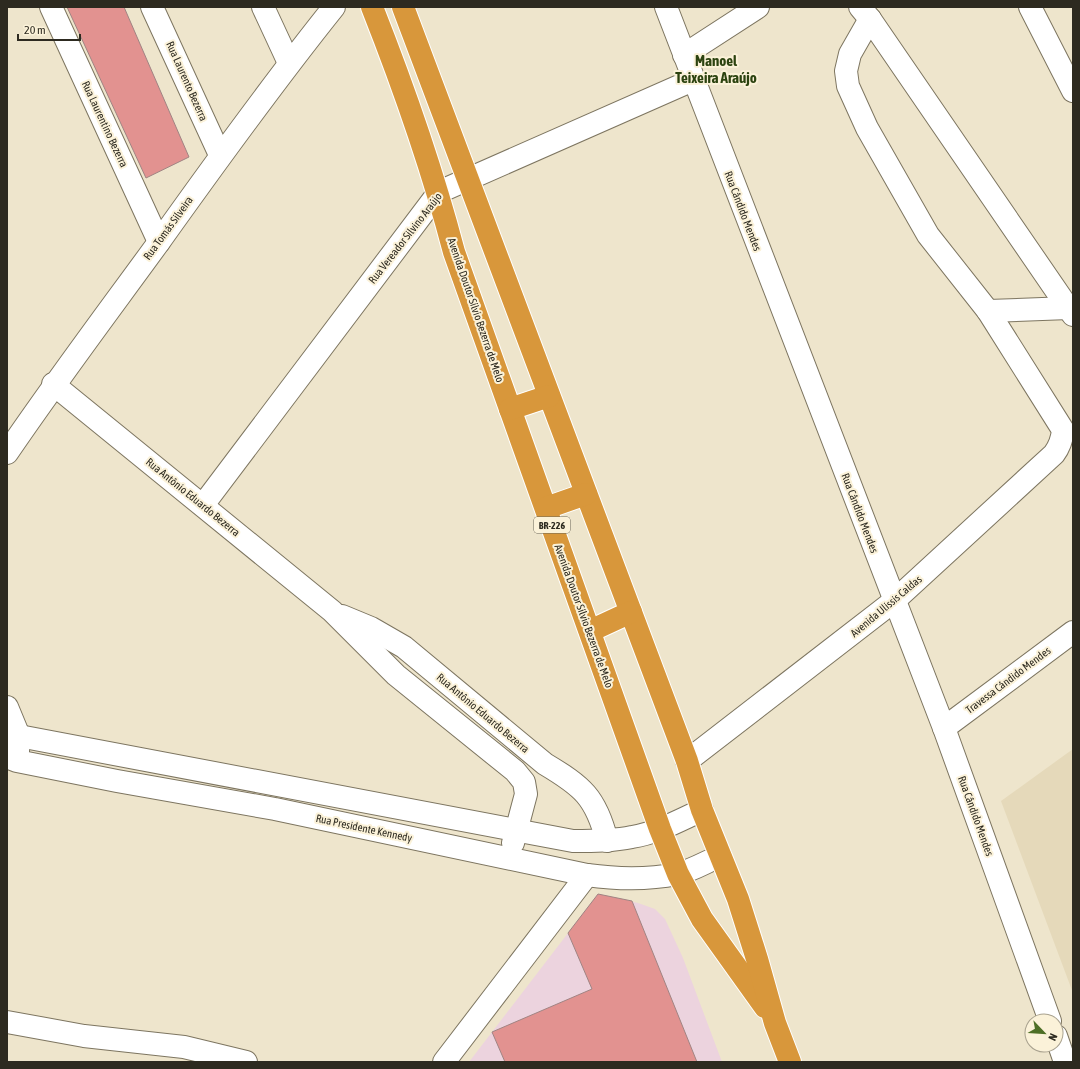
<svg xmlns="http://www.w3.org/2000/svg" width="1080" height="1069" viewBox="0 0 1080 1069" font-family="'Asap Condensed',sans-serif">
	<rect width="100%" height="100%" fill="#eee5cc"/>
	<path fill="#ecd3de" d="M 598,894 L 638,903 L 655,909 L 665,919 L 683,958 L 722,1062 L 469,1062 Z"/>
	<path fill="#e5d9ba" d="M 1073,749 L 1073,993 L 1001,801 Z"/>
	<g fill="#e29290" stroke="#a08483">
		<path d="M 67,7 L 124,7 L 189,157 L 146,178 Z"/>
		<path d="M 598,894 L 632,901 L 697,1062 L 505,1062 L 492,1032 L 592,989 L 568,933 Z"/>
	</g>
	<g fill="none" stroke-linecap="round" stroke-linejoin="round">
		<defs>
			<g id="minor">
				<path d="M 51,7 L 159,242"/>
				<path d="M 152,7 L 220,155"/>
				<path d="M 263,7 L 289,63"/>
				<path d="M 666,7 L 944,728 L 1050,1021"/>
				<path d="M 860,7 L 870,19 L 1073,315"/>
				<path d="M 1030,7 L 1073,91"/>
				<path d="M 684,55 L 758,7"/>
				<path d="M 988,311 L 1069,308"/>
				<path d="M 53,384 L 332,611 L 396,675 L 515,771 L 524,782 L 526,794 L 513,843"/>
				<path d="M 7,453 C 56,381 108,312 159,242 C 216,162 273,83 334,7"/>
				<path d="M 203,505 L 439,192 L 693,80"/>
				<path d="M 342,616 L 371,628 L 404,647 L 545,764 C 582,786 596,797 607,841"/>
				<path d="M 7,707 L 19,736 L 18,751"/>
				<path d="M 944,728 L 1073,632"/>
				<path d="M 7,741 L 19,736 L 573,841 C 593,841 613,841 632,837 C 657,833 680,820 702,810"/>
				<path d="M 7,757 L 17,761 L 117,781 L 275,809 L 587,875 C 616,879 647,880 677,874 C 691,871 706,862 720,856"/>
				<path d="M 687,761 L 894,601 L 1054,454 C 1060,446 1062,440 1063,430 L 988,311 L 928,235 L 867,128 L 848,86 L 846,71 L 850,54 L 870,19"/>
				<path d="M 7,1022 L 84,1036 L 184,1047 L 246,1062"/>
				<path d="M 1056,1036 L 1065,1062"/>
				<path d="M 444,1062 L 587,875"/>
			</g>
			<g id="highway">
				<path d="M 372,7 C 404,88 432,168 454,252 L 660,829 L 678,874 L 702,919 L 765,1007"/>
				<path d="M 403,7 L 687,761 L 702,810 L 738,899 L 757,959 L 775,1023 L 790,1062"/>
				<path d="M 510,409 L 549,396"/>
				<path d="M 546,508 L 586,494"/>
				<path d="M 590,631 L 631,612"/>
			</g>
		</defs>
		<use href="#minor" stroke="#7d7560" stroke-width="24"/>
		<use href="#highway" stroke="#fff" stroke-width="24"/>
		<use href="#minor" stroke="#fff" stroke-width="22"/>
		<use href="#highway" stroke="#d8973b" stroke-width="22"/>
	</g>
	<g text-anchor="middle" stroke-width="4" stroke-linejoin="round" paint-order="stroke">
		<rect fill="#fbf2d9" stroke="#6b6658" stroke-width="1" x="534" y="517" width="36" height="16" rx="3"/>
		<g font-size="10" font-weight="bold" fill="#2d2a20">
			<text x="552" y="529">BR-226</text>
		</g>
		<g font-size="11" fill="#2d2a20" stroke="#fbf2d9">
			<text transform="translate(187 81) rotate(66)" y="4">Rua Laurento Bezerra</text>
			<text transform="translate(105 124) rotate(65)" y="4">Rua Laurentino Bezerra</text>
			<text transform="translate(743 211) rotate(69)" y="4">Rua Cândido Mendes</text>
			<text transform="translate(168 228) rotate(-54)" y="4">Rua Tomás Silveira</text>
			<text transform="translate(405 238) rotate(-52)" y="4">Rua Vereador Silvino Araújo</text>
			<text transform="translate(476 310) rotate(71)" y="4">Avenida Doutor Sílvio Bezerra de Melo</text>
			<text transform="translate(193 497) rotate(39)" y="4">Rua Antônio Eduardo Bezerra</text>
			<text transform="translate(860 513) rotate(69)" y="4">Rua Cândido Mendes</text>
			<text transform="translate(886 606) rotate(-40)" y="4">Avenida Ulissis Caldas</text>
			<text transform="translate(584 616) rotate(70)" y="4">Avenida Doutor Sílvio Bezerra de Melo</text>
			<text transform="translate(1008 680) rotate(-37)" y="4">Travessa Cândido Mendes</text>
			<text transform="translate(483 713) rotate(40)" y="4">Rua Antônio Eduardo Bezerra</text>
			<text transform="translate(976 816) rotate(70)" y="4">Rua Cândido Mendes</text>
			<text transform="translate(364 828) rotate(12)" y="4">Rua Presidente Kennedy</text>
		</g>
		<g font-size="15" font-weight="bold" fill="#2c4310" stroke="#fbf2d9">
			<text x="716" y="66">Manoel<tspan x="716" dy="17">Teixeira Araújo</tspan></text>
		</g>
	</g>
	<rect width="1080" height="1069" fill="none" stroke="#2d2a20" stroke-width="16"/>
	<g transform="translate(1044 1033) rotate(115)"><circle r="19" fill="#fbf2d9" stroke="#a9a28f"/>
	<path d="M0-3L7 15L0 10L-7 15Z" fill="#4e6f26"/>
	<text y="-6" font-size="11" font-weight="bold" text-anchor="middle" fill="#2d2a20">N</text>
	</g>
	<path d="M18 34v6h62v-6" fill="none" stroke="#2d2a20" stroke-width="2"/>
	<text x="24" y="34" font-size="12" fill="#2d2a20" stroke="#fbf2d9" stroke-width="3" paint-order="stroke">20 m</text>
</svg>
